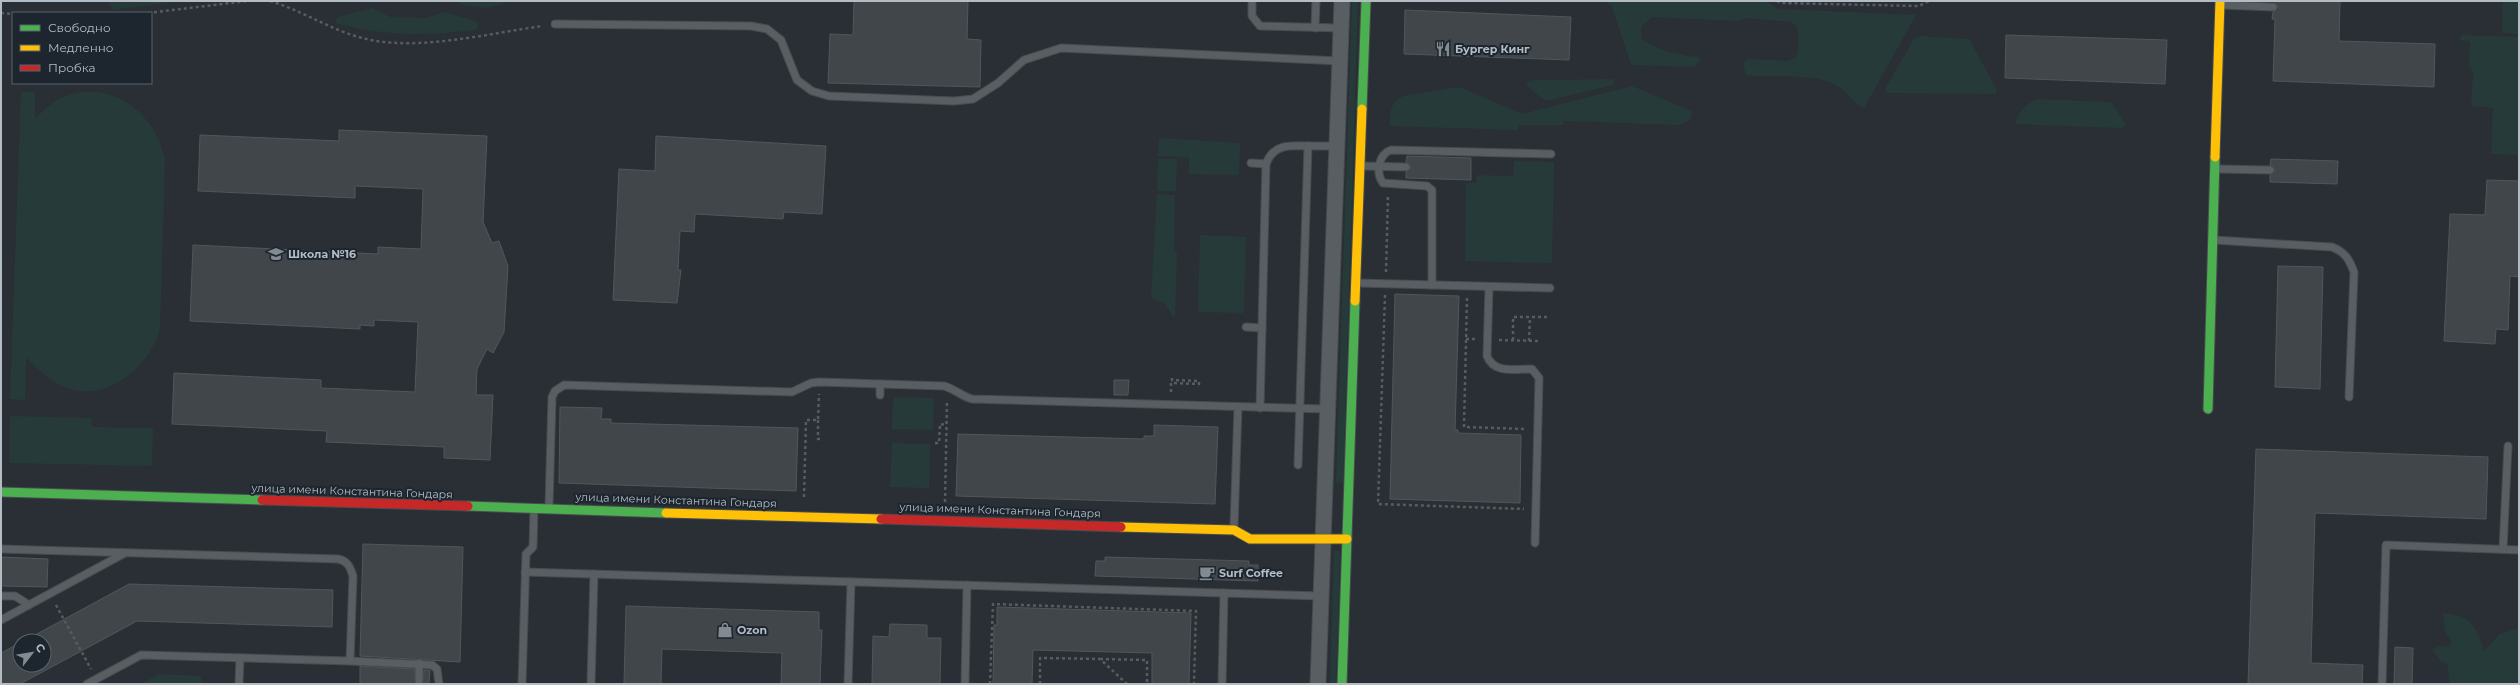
<svg xmlns="http://www.w3.org/2000/svg" width="2520" height="685" viewBox="0 0 2520 685" font-family="Montserrat,sans-serif">
	<rect width="100%" height="100%" fill="#292f34"/>
	<g fill="#273a3a">
		<path d="M 110,1 L 182,1 L 113,10 L 109,3 Z"/>
		<path d="M 460,1 L 512,1 L 487,8 L 458,4 Z"/>
		<path d="M 1352,1 L 1358,1 L 1343,483 L 1336,482 Z"/>
		<path d="M 1608,1 L 1766,1 L 1778,9 L 1916,15 L 1864,108 C 1852,102 1845,89 1832,83 C 1808,73 1773,78 1746,75 L 1743,64 L 1747,59 L 1788,61 L 1795,58 L 1798,52 L 1798,29 L 1792,22 L 1745,18 L 1739,21 L 1652,17 L 1641,27 L 1641,38 C 1654,50 1681,56 1699,57 L 1700,60 L 1695,67 L 1631,65 L 1611,4 L 1607,4 Z"/>
		<path d="M 2503,1 L 2519,1 L 2519,34 L 2502,33 Z"/>
		<path d="M 372,8 L 390,17 L 425,18 L 445,12 L 478,22 L 477,29 C 426,37 386,36 335,23 L 337,17 Z"/>
		<path d="M 2461,35 L 2519,37 L 2519,155 L 2491,154 L 2493,108 L 2471,106 L 2473,73 L 2469,66 L 2470,41 L 2460,40 Z"/>
		<path d="M 1920,36 L 1969,39 L 1997,90 L 1995,94 L 1887,93 L 1885,89 L 1914,39 Z"/>
		<path d="M 1614,79 L 1614,85 L 1549,100 L 1544,100 L 1526,85 L 1529,81 L 1534,80 Z"/>
		<path d="M 1632,86 L 1691,111 C 1695,119 1686,122 1679,125 L 1564,121 L 1563,125 L 1519,125 L 1518,130 L 1390,126 C 1389,114 1390,102 1403,96 L 1459,87 L 1522,114 Z"/>
		<path d="M 21,92 L 35,92 L 35,119 C 43,111 51,103 61,98 C 109,77 156,112 165,160 L 160,328 C 151,365 110,401 70,389 C 51,383 40,371 26,357 L 25,400 L 10,399 Z"/>
		<path d="M 2037,99 L 2111,102 L 2126,124 L 2123,128 L 2015,124 C 2016,115 2028,102 2037,99 Z"/>
		<path d="M 1159,138 L 1240,143 L 1239,175 L 1189,174 L 1189,157 L 1158,156 Z"/>
		<path d="M 1158,159 L 1177,159 L 1176,191 L 1157,191 Z"/>
		<path d="M 1514,161 L 1554,162 L 1552,263 L 1465,261 L 1466,183 L 1476,183 L 1477,175 L 1513,176 Z"/>
		<path d="M 1157,194 L 1175,195 L 1174,251 L 1177,252 L 1175,319 L 1165,304 L 1151,298 Z"/>
		<path d="M 1200,235 L 1246,237 L 1244,313 L 1198,312 Z"/>
		<path d="M 893,397 L 934,398 L 933,430 L 892,429 Z"/>
		<path d="M 10,416 L 91,418 L 92,427 L 153,428 L 152,466 L 9,463 Z"/>
		<path d="M 892,443 L 930,444 L 929,488 L 890,487 Z"/>
		<path d="M 1334,550 L 1340,551 L 1336,684 L 1330,684 Z"/>
		<path d="M 2443,613 C 2471,616 2476,625 2484,651 L 2500,634 L 2519,628 L 2519,684 L 2450,684 L 2447,664 L 2441,661 L 2432,650 L 2439,646 L 2448,647 L 2452,642 L 2445,631 Z"/>
		<path d="M 159,674 L 201,676 L 201,684 L 141,684 Z"/>
	</g>
	<g fill="#41464b" stroke="#51565b">
		<path d="M 854,1 L 968,1 L 967,39 L 981,40 L 980,87 L 828,83 L 830,34 L 853,35 Z"/>
		<path d="M 2273,1 L 2340,1 L 2339,41 L 2435,44 L 2434,87 L 2273,81 L 2275,19 L 2272,19 L 2273,12 L 2278,7 Z"/>
		<path d="M 1405,10 L 1571,17 L 1569,60 L 1404,54 Z"/>
		<path d="M 2006,35 L 2167,40 L 2165,84 L 2005,78 Z"/>
		<path d="M 339,130 L 487,136 L 483,222 L 492,243 L 499,241 L 508,266 L 504,332 L 493,353 L 487,349 L 477,369 L 476,395 L 493,395 L 490,460 L 444,458 L 444,447 L 326,442 L 327,431 L 172,424 L 174,373 L 321,380 L 321,388 L 415,392 L 418,322 L 374,320 L 374,326 L 360,325 L 360,329 L 190,321 L 193,245 L 378,254 L 378,247 L 421,249 L 423,189 L 355,186 L 355,198 L 198,191 L 200,135 L 339,141 Z"/>
		<path d="M 656,136 L 826,146 L 822,214 L 784,212 L 783,219 L 695,214 L 694,232 L 680,231 L 678,270 L 681,270 L 677,303 L 613,300 L 619,169 L 655,171 Z"/>
		<path d="M 1407,156 L 1471,158 L 1471,180 L 1406,178 L 1406,172 L 1411,168 L 1406,162 Z"/>
		<path d="M 2271,159 L 2338,161 L 2337,184 L 2270,182 L 2270,175 L 2275,170 L 2270,165 Z"/>
		<path d="M 2487,180 L 2519,181 L 2519,277 L 2510,276 L 2508,330 L 2496,329 L 2495,344 L 2444,341 L 2450,214 L 2485,215 Z"/>
		<path d="M 2278,266 L 2323,267 L 2320,389 L 2275,387 Z"/>
		<path d="M 1395,294 L 1459,296 L 1455,430 L 1458,430 L 1458,433 L 1521,435 L 1520,503 L 1390,499 Z"/>
		<path d="M 1114,380 L 1129,380 L 1128,395 L 1114,395 Z"/>
		<path d="M 560,407 L 602,408 L 601,419 L 611,419 L 611,423 L 798,428 L 796,491 L 559,483 Z"/>
		<path d="M 1154,425 L 1218,427 L 1215,504 L 956,496 L 958,434 L 1144,439 L 1144,436 L 1154,436 Z"/>
		<path d="M 2256,449 L 2488,457 L 2486,519 L 2315,513 L 2311,663 L 2363,665 L 2362,684 L 2248,684 Z"/>
		<path d="M 363,544 L 463,547 L 460,662 L 360,656 Z"/>
		<path d="M 1,557 L 48,559 L 47,587 L 1,586 Z"/>
		<path d="M 1105,557 L 1249,561 L 1249,565 L 1258,565 L 1258,581 L 1095,576 L 1096,561 L 1105,561 Z"/>
		<path d="M 129,584 L 333,590 L 332,627 L 137,621 L 20,684 L 1,684 L 1,653 L 20,643 L 20,665 L 44,665 L 44,641 L 24,641 Z"/>
		<path d="M 626,606 L 819,612 L 819,630 L 822,630 L 820,684 L 781,684 L 782,653 L 662,649 L 661,684 L 624,684 Z"/>
		<path d="M 997,607 L 1191,613 L 1189,684 L 1152,684 L 1152,653 L 1033,650 L 1032,684 L 993,684 L 994,625 L 997,625 Z"/>
		<path d="M 890,624 L 927,625 L 927,638 L 941,638 L 940,684 L 872,684 L 873,636 L 889,637 Z"/>
		<path d="M 2395,647 L 2413,648 L 2412,684 L 2394,684 Z"/>
		<path d="M 360,666 L 414,669 L 416,684 L 360,684 Z"/>
		<path d="M 424,670 L 430,670 L 429,684 L 422,684 Z"/>
	</g>
	<g fill="none" stroke-linecap="round" stroke-linejoin="round">
		<defs>
			<g id="lane">
				<path d="M 1252,1 L 1252,16 L 1260,26 L 1341,28"/>
				<path d="M 2222,5 L 2273,7"/>
				<path d="M 555,24 L 751,26 L 767,29 L 781,40 L 797,80 L 812,91 L 829,96 L 954,101 L 973,99 L 998,83 L 1024,60 L 1061,48 L 1340,61"/>
				<path d="M 1315,28 L 1316,1"/>
				<path d="M 1251,163 L 1266,164"/>
				<path d="M 1361,166 L 1406,167"/>
				<path d="M 2217,169 L 2270,170"/>
				<path d="M 2214,240 L 2332,247 C 2345,252 2349,259 2354,272 L 2349,397"/>
				<path d="M 1358,283 L 1550,288"/>
				<path d="M 1432,285 L 1432,190 L 1427,186 L 1383,183 C 1375,172 1379,154 1391,150 L 1551,154"/>
				<path d="M 1489,287 L 1487,356 C 1494,374 1515,369 1532,369 L 1539,378 L 1535,543"/>
				<path d="M 1246,327 L 1262,328"/>
				<path d="M 880,395 L 880,384"/>
				<path d="M 1260,408 L 1266,164 C 1273,144 1290,145 1308,146"/>
				<path d="M 1298,465 L 1308,146 L 1337,146"/>
				<path d="M 549,507 L 552,397 L 555,391 L 564,385 L 792,392 L 811,383 L 819,382 L 944,386 C 955,389 961,396 972,399 L 1327,409"/>
				<path d="M 1234,527 L 1238,407"/>
				<path d="M 1,549 L 338,559 C 348,561 350,567 353,576 L 350,661 L 141,655 L 87,684"/>
				<path d="M 2503,549 L 2508,446"/>
				<path d="M 525,572 L 1321,596"/>
				<path d="M 1,596 L 15,596 L 29,605"/>
				<path d="M 1,620 L 125,553"/>
				<path d="M 350,661 L 432,665 L 437,669 L 439,684"/>
				<path d="M 419,680 L 419,663"/>
				<path d="M 239,684 L 240,658"/>
				<path d="M 522,684 L 526,554 L 533,547 L 534,509"/>
				<path d="M 591,684 L 594,574"/>
				<path d="M 848,684 L 851,582"/>
				<path d="M 965,684 L 967,585"/>
				<path d="M 1222,684 L 1224,593"/>
				<path d="M 2382,684 L 2386,545 L 2519,550"/>
			</g>
			<path id="street" d="M 1318,684 L 1342,1"/>
			<g id="fast">
				<path d="M 1362,109 L 1366,1"/>
				<path d="M 2208,409 L 2215,157"/>
				<path d="M 1,492 L 262,500"/>
				<path d="M 468,506 L 666,513"/>
				<path d="M 1342,684 L 1355,301"/>
			</g>
			<g id="slow">
				<path d="M 2215,157 L 2220,1"/>
				<path d="M 1355,301 L 1362,109"/>
				<path d="M 666,513 L 881,519"/>
				<path d="M 1121,527 L 1234,530 L 1250,539 L 1347,539"/>
			</g>
			<g id="jam">
				<path d="M 262,500 L 468,506"/>
				<path d="M 881,519 L 1121,527"/>
			</g>
		</defs>
		<use href="#lane" stroke="#474b4f" stroke-width="9"/>
		<use href="#street" stroke="#474b4f" stroke-width="17"/>
		<use href="#fast" stroke="#474b4f" stroke-width="11"/>
		<use href="#slow" stroke="#474b4f" stroke-width="11"/>
		<use href="#jam" stroke="#474b4f" stroke-width="11"/>
		<g stroke="#575c5f" stroke-width="2.5" stroke-dasharray="3 3" stroke-linecap="butt">
			<path d="M 270,1 C 307,12 335,34 376,41 C 428,49 491,33 543,26"/>
			<path d="M 1777,1 L 1781,3 L 1919,6 L 1929,1"/>
			<path d="M 1,13 L 13,14"/>
			<path d="M 148,13 L 247,1"/>
			<path d="M 1386,272 L 1388,195"/>
			<path d="M 1385,295 L 1378,504 L 1524,509"/>
			<path d="M 1467,298 L 1464,427 L 1526,429"/>
			<path d="M 1466,339 L 1476,339"/>
			<path d="M 1499,340 L 1540,341"/>
			<path d="M 1513,340 L 1513,317 L 1547,317"/>
			<path d="M 1529,341 L 1530,317"/>
			<path d="M 1171,392 L 1171,383 L 1199,384 L 1199,381 L 1172,380 L 1172,378"/>
			<path d="M 818,420 L 818,439 L 821,439"/>
			<path d="M 935,443 L 939,443 L 940,424 L 947,425"/>
			<path d="M 804,497 L 806,420 L 818,420 L 819,394"/>
			<path d="M 945,502 L 947,401"/>
			<path d="M 56,605 L 91,669"/>
			<path d="M 1100,659 L 1147,660 L 1147,684"/>
			<path d="M 990,684 L 993,604 L 1196,611 L 1194,684"/>
			<path d="M 1040,684 L 1040,658 L 1100,659 L 1127,684"/>
		</g>
		<use href="#lane" stroke="#595e62" stroke-width="7"/>
		<use href="#street" stroke="#595e62" stroke-width="15"/>
		<use href="#fast" stroke="#4caf50" stroke-width="9"/>
		<use href="#slow" stroke="#ffc107" stroke-width="9"/>
		<use href="#jam" stroke="#c62828" stroke-width="9"/>
	</g>
	<defs>
		<symbol id="restaurant-bare" viewBox="-9 -9 18 18"><path d="M-5-6h1v4h1v-4h1v4h1v-4h1v5L-1.5 .5V6h-2V.5L-5-1ZM5-6V6H3V1.5H1.5Q1.5-4 5-6Z" fill="#838b92" stroke="#1d262e" stroke-width="2.5" paint-order="stroke"/></symbol>
		<symbol id="school-bare" viewBox="-9 -9 18 18"><path d="M0-5L7-2L0 1L-7-2ZM-4 1L0 2.5L4 1V4Q0 6-4 4Z" fill="#838b92" stroke="#1d262e" stroke-width="2.5" paint-order="stroke"/></symbol>
		<symbol id="cafe-bare" viewBox="-9 -9 18 18"><path d="M-5.5-4.5H6V0H3Q3 3.5 0 3.5H-2.5Q-5.5 3.5-5.5 0ZM3-3.2v2h1.7v-2ZM-6 4.5H4V6H-6Z" fill="#838b92" stroke="#1d262e" stroke-width="2.5" paint-order="stroke"/></symbol>
		<symbol id="shop-bare" viewBox="-9 -9 18 18"><path d="M-5-2.5h2.3a2.7 3.5 0 0 1 5.4 0H5L5.5 6h-11ZM-1.5-2.5h3a1.5 2.3 0 0 0-3 0Z" fill="#838b92" stroke="#1d262e" stroke-width="2.5" paint-order="stroke"/></symbol>
	</defs>
	<g fill-rule="evenodd">
		<use href="#restaurant-bare" x="1432" y="38" width="22" height="22"/>
		<use href="#school-bare" x="265" y="243" width="22" height="22"/>
		<use href="#cafe-bare" x="1196" y="562" width="22" height="22"/>
		<use href="#shop-bare" x="714" y="619" width="22" height="22"/>
	</g>
	<g text-anchor="middle" stroke-width="4" stroke-linejoin="round" paint-order="stroke">
		<g font-size="11" font-weight="bold" fill="#b3bcc5" stroke="#1d262e" text-anchor="start">
			<text x="1455" y="53">Бургер Кинг</text>
			<text x="288" y="258">Школа №16</text>
			<text x="1219" y="577">Surf Coffee</text>
			<text x="737" y="634">Ozon</text>
		</g>
		<g font-size="11" fill="#b3bcc5" stroke="#1d262e">
			<text transform="translate(352 491) rotate(2)" y="4">улица имени Константина Гондаря</text>
			<text transform="translate(676 500) rotate(2)" y="4">улица имени Константина Гондаря</text>
			<text transform="translate(1000 510) rotate(2)" y="4">улица имени Константина Гондаря</text>
		</g>
	</g>
	<rect width="2520" height="685" fill="none" stroke="#b3bcc5" stroke-width="4"/>
	<rect x="12" y="12" width="140" height="72" fill="#1d262e" stroke="#59626a"/>
	<rect x="20" y="25" width="20" height="6" fill="#4caf50" stroke="#59626a"/>
	<text x="48" y="32" font-size="12" fill="#b3bcc5">Свободно</text>
	<rect x="20" y="45" width="20" height="6" fill="#ffc107" stroke="#59626a"/>
	<text x="48" y="52" font-size="12" fill="#b3bcc5">Медленно</text>
	<rect x="20" y="65" width="20" height="6" fill="#c62828" stroke="#59626a"/>
	<text x="48" y="72" font-size="12" fill="#b3bcc5">Пробка</text>
	<g transform="translate(32 653) rotate(59)"><circle r="19" fill="#1d262e" stroke="#59626a"/>
	<path d="M0-3L7 15L0 10L-7 15Z" fill="#838b92"/>
	<text y="-6" font-size="11" font-weight="bold" text-anchor="middle" fill="#b3bcc5">С</text>
	</g>
</svg>
